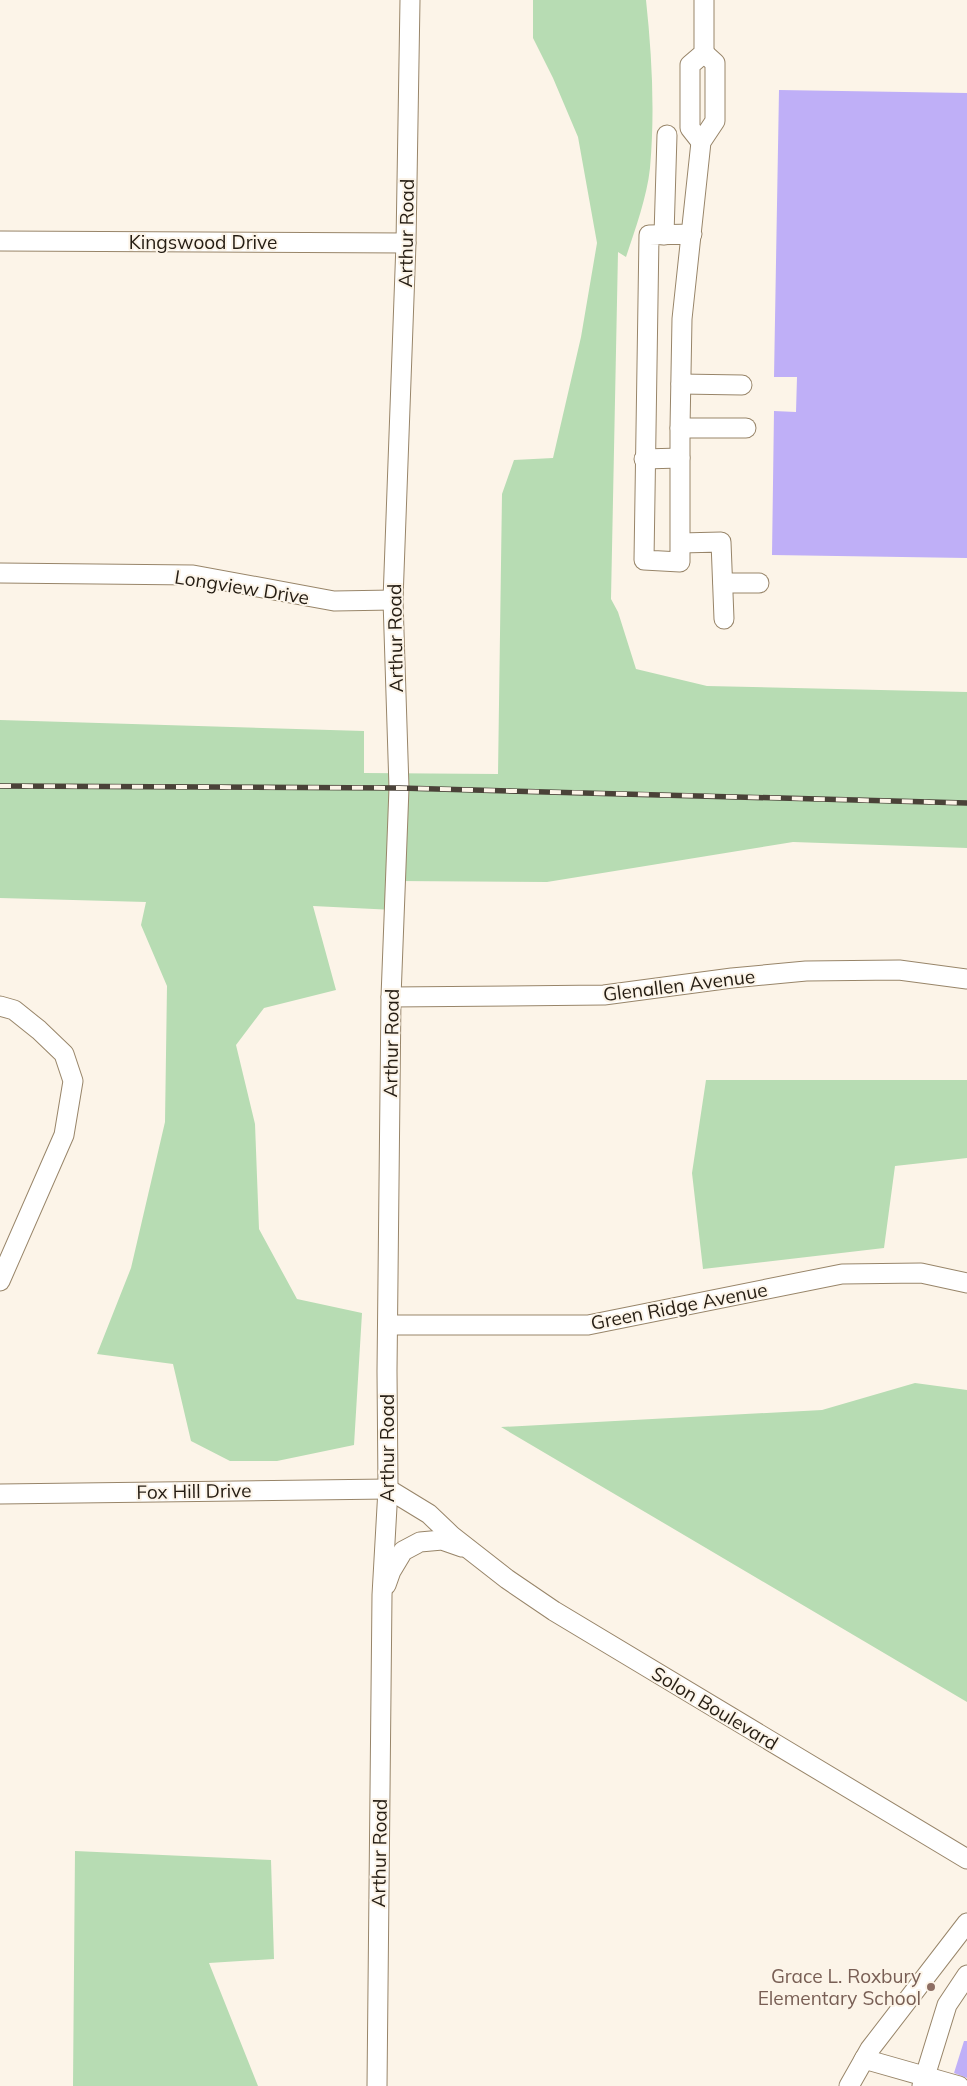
<svg xmlns="http://www.w3.org/2000/svg" width="967" height="2086" viewBox="0 0 967 2086" font-family="Mulish,sans-serif">
	<rect width="100%" height="100%" fill="#fcf4e8"/>
	<g fill="#b7dcb3">
		<path d="M 533,0 L 646,0 C 652,56 655,112 650,168 C 647,197 635,230 626,257 L 618,252 L 611,599 L 618,612 L 636,669 L 707,686 L 967,692 L 967,848 L 793,842 L 547,882 L 396,881 L 394,910 L 313,906 L 336,990 L 264,1008 L 236,1045 L 255,1124 L 259,1229 L 297,1299 L 362,1313 L 354,1445 L 277,1461 L 230,1461 L 191,1441 L 173,1364 L 97,1354 L 131,1268 L 165,1122 L 167,986 L 141,925 L 146,902 L 0,898 L 0,720 L 364,731 L 364,773 L 498,774 L 502,494 L 514,460 L 553,458 L 581,337 L 597,243 L 578,137 L 553,78 L 533,38 Z"/>
		<path d="M 706,1080 L 967,1080 L 967,1158 L 895,1166 L 884,1248 L 703,1269 L 692,1173 Z"/>
		<path d="M 915,1383 L 967,1390 L 967,1702 L 501,1427 L 822,1410 Z"/>
		<path d="M 75,1851 L 271,1860 L 274,1959 L 209,1963 L 258,2086 L 73,2086 Z"/>
	</g>
	<g fill="#bfaff7">
		<path d="M 779,90 L 967,93 L 967,558 L 772,555 L 774,411 L 796,412 L 797,377 L 774,377 Z"/>
		<path d="M 964,2041 L 967,2041 L 967,2078 L 954,2073 Z"/>
	</g>
	<g fill="none" stroke-linecap="round" stroke-linejoin="round">
		<defs>
			<g id="minor">
				<path d="M 701,142 L 690,128 L 690,65 L 704,53 L 704,0"/>
				<path d="M 692,234 L 649,235 L 644,560 L 680,562 L 680,428 L 682,319 L 701,142 L 715,121 L 715,63 L 704,53"/>
				<path d="M 664,235 L 667,135"/>
				<path d="M 0,241 L 406,243"/>
				<path d="M 681,384 L 742,385"/>
				<path d="M 680,428 L 746,428"/>
				<path d="M 644,459 L 680,458"/>
				<path d="M 681,543 L 721,542 L 724,619"/>
				<path d="M 0,573 L 193,575 L 334,601 L 393,600"/>
				<path d="M 723,583 L 759,583"/>
				<path d="M 391,997 L 604,995 L 732,978 L 806,971 L 899,970 L 967,979"/>
				<path d="M 0,1006 L 14,1010 L 39,1030 L 64,1054 L 73,1081 L 64,1135 L 0,1281"/>
				<path d="M 389,1325 L 588,1325 L 842,1274 L 921,1273 L 967,1283"/>
				<path d="M 388,1489 L 429,1514 L 452,1536 L 507,1579 L 554,1611 L 967,1859"/>
				<path d="M 0,1494 L 388,1489"/>
				<path d="M 386,1585 L 391,1571 L 403,1551 L 420,1542 L 442,1540 L 462,1547"/>
				<path d="M 864,2059 L 959,2086"/>
				<path d="M 377,2086 L 382,1595 L 388,1489 L 387,1371 L 391,997 L 399,788 L 393,600 L 406,243 L 410,0"/>
				<path d="M 849,2086 L 870,2049 L 967,1923"/>
				<path d="M 922,2086 L 947,2005 L 967,1975"/>
			</g>
		</defs>
		<use href="#minor" stroke="#988569" stroke-width="21"/>
		<use href="#minor" stroke="#fff" stroke-width="19"/>
		<defs>
			<path id="rail" d="M 0,786 L 399,788 L 967,803"/>
		</defs>
		<use href="#rail" stroke="#4a4238" stroke-width="5.5"/>
		<use href="#rail" stroke="#fcf4e8" stroke-width="4" stroke-dasharray="11" stroke-linecap="butt"/>
	</g>
	<circle fill="#8d6e63" stroke="#fcf4e8" stroke-width="2" cx="931" cy="1987" r="5"/>
	<g text-anchor="middle" stroke-width="4" stroke-linejoin="round" paint-order="stroke">
		<g font-size="19" fill="#251d13" stroke="#fcf4e8">
			<text transform="translate(406 233) rotate(-89)" y="7">Arthur Road</text>
			<text x="203" y="249">Kingswood Drive</text>
			<text transform="translate(242 587) rotate(9)" y="7">Longview Drive</text>
			<text transform="translate(395 638) rotate(-91)" y="7">Arthur Road</text>
			<text transform="translate(679 985) rotate(-7)" y="7">Glenallen Avenue</text>
			<text transform="translate(391 1043) rotate(-89)" y="7">Arthur Road</text>
			<text transform="translate(679 1306) rotate(-11)" y="7">Green Ridge Avenue</text>
			<text transform="translate(387 1448) rotate(-90)" y="7">Arthur Road</text>
			<text transform="translate(194 1491) rotate(-1)" y="7">Fox Hill Drive</text>
			<text transform="translate(715 1708) rotate(31)" y="7">Solon Boulevard</text>
			<text transform="translate(379 1853) rotate(-89)" y="7">Arthur Road</text>
		</g>
		<g font-size="19" fill="#785e54" stroke="#fcf4e8" text-anchor="end">
			<text x="921" y="1983">Grace L. Roxbury<tspan x="921" dy="22">Elementary School</tspan></text>
		</g>
	</g>
</svg>
